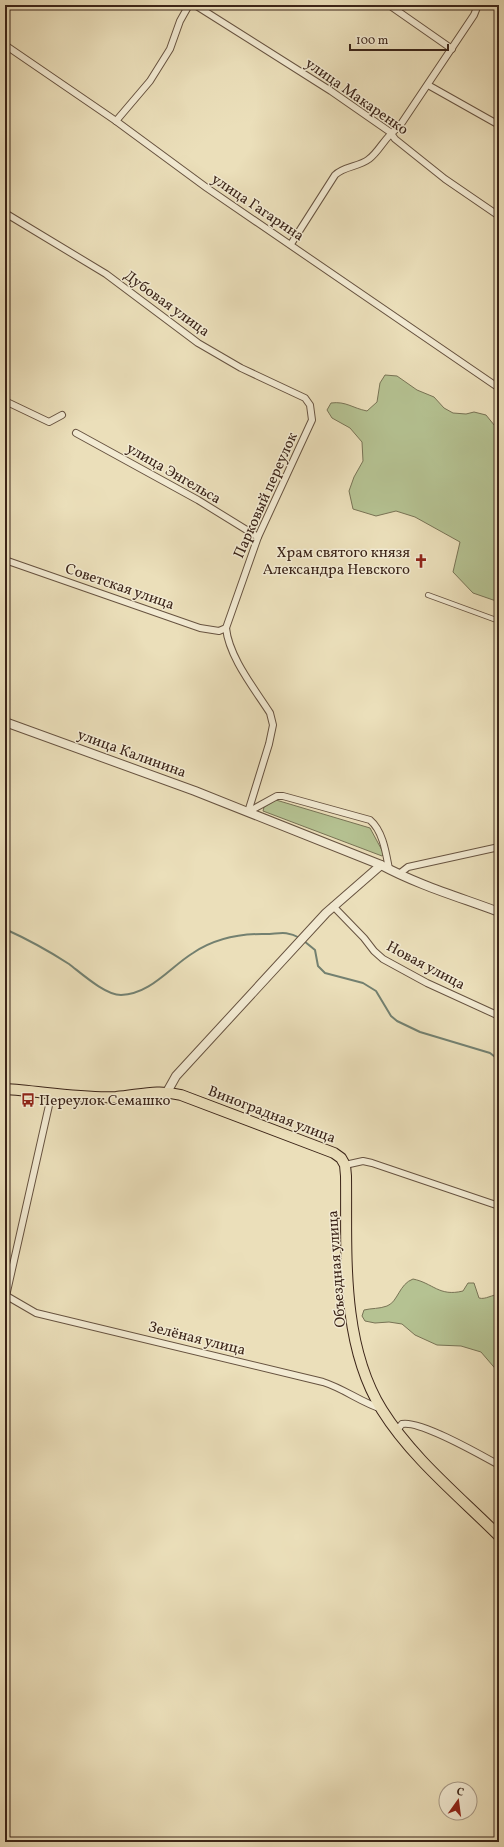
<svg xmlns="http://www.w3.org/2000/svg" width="504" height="1847" viewBox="0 0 504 1847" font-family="Vollkorn,serif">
	<rect width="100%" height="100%" fill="#ebdfba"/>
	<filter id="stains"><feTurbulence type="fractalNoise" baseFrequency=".005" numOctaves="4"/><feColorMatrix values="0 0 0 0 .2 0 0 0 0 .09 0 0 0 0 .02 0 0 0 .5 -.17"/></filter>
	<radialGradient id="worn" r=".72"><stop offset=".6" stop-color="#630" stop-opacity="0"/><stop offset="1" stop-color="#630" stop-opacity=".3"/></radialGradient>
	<g fill="#b5c292" stroke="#787355">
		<path d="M 385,375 L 397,376 L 417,390 L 434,397 L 444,408 L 453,413 L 466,414 L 474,412 L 486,415 L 499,431 L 499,602 L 473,593 L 453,572 L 460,542 L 415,517 L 396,511 L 376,516 L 353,509 L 349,491 L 354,477 L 363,461 L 362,442 L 350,428 L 332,418 L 327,410 L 331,403 C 346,401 352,408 367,411 L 377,402 L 380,383 Z"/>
		<path d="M 276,800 L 370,828 L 384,854 L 382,856 L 263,811 L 264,807 Z"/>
		<path d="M 413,1279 C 433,1283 439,1297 463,1291 L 468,1283 L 474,1283 L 479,1298 C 486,1300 492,1294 499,1295 L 499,1373 L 481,1352 L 461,1346 L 437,1345 L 415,1335 L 402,1324 L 389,1322 L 375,1323 L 365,1321 L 362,1316 L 364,1310 C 372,1308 379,1309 387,1306 C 398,1302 399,1284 413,1279 Z"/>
	</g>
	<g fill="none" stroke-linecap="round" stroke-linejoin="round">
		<g stroke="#738070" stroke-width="2">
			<path d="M 5,929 C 27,939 49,951 69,964 C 81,973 105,995 121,995 C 151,994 170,967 193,953 C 214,939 238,934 262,934 C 277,935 284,929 300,938"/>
			<path d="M 304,941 L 315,950 L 318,966 L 325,973 L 363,983 L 376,991 L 391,1016 L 397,1021 L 420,1032 L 490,1053 L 499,1060"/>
		</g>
		<defs>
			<path id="pedestrian" d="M 428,595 L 499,621"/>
			<g id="minor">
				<path d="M 195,5 L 331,91 L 390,132 L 395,139 L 445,179 L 499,216"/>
				<path d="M 389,5 L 452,49"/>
				<path d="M 5,45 L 116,121 L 207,188 L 499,388"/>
				<path d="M 428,85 L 499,125"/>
				<path d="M 116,121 L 150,81 L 170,49 L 180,21 L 189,5"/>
				<path d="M 5,213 L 106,274 L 198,343 L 241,368 L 305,398 L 310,405 L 312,420 L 258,537 L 226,628 C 229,657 254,688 270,713 L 273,725 L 269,744 L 248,812"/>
				<path d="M 291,244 L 335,175 C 344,166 359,167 369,159 C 380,151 385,136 399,127 L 474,15 L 478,5"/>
				<path d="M 5,401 L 49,422 L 62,415"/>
				<path d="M 76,433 L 198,500 L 258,537"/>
				<path d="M 5,560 L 200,628 L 219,631 L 226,628"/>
				<path d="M 248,812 L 277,796 L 283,796 L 370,820 C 383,831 386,853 389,869"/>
				<path d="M 399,874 L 408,867 L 499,847"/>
				<path d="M 333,906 L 364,938 L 374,951 L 383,959 L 427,983 L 499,1016"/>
				<path d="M 345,1165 L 363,1161 L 372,1163 L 499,1206"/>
				<path d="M 5,1295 L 36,1313 L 323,1382 C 345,1389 360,1402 382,1409"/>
				<path d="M 6,1296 L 52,1092"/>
				<path d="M 397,1430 L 402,1424 C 420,1420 481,1455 499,1465"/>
			</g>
			<g id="tertiary">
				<path d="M 5,722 L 195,791 L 381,865 C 418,885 459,897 499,912"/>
				<path d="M 167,1092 L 176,1076 L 326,913 L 381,865"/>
			</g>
			<path id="primary" d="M 5,1089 C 39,1091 83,1099 116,1097 C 140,1095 157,1089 181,1095 L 334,1153 L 341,1158 L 345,1165 L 346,1176 C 347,1252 340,1342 382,1410 C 412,1458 459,1496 499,1536"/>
		</defs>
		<use href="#pedestrian" stroke="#675340" stroke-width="6"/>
		<use href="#minor" stroke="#675340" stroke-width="8"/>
		<use href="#tertiary" stroke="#675340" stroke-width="10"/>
		<use href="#primary" stroke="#3b2418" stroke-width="12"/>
		<use href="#pedestrian" stroke="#f2ead2" stroke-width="4.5"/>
		<use href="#minor" stroke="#f2ead2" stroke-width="6"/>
		<use href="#tertiary" stroke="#f2ead2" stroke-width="8"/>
		<use href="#primary" stroke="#ebdfba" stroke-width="10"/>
	</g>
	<defs>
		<symbol id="church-bare" viewBox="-9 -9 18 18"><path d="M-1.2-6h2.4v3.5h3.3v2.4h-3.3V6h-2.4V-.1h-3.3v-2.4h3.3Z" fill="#8f2418" stroke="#f2ead2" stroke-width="2.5" paint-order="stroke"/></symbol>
		<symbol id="bus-bare" viewBox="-9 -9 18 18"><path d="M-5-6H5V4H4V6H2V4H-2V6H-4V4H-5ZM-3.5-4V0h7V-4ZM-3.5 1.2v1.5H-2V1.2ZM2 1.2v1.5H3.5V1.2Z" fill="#8f2418" stroke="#f2ead2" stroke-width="2.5" paint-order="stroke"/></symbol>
	</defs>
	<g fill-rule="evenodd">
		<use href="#church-bare" x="411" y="551" width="20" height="20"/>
		<use href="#bus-bare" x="18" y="1090" width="20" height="20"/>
	</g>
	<g text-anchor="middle" stroke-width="3" stroke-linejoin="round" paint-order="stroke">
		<g font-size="15" fill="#3b2418" stroke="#f2ead2">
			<text transform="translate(357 96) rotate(35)" y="5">улица Макаренко</text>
			<text transform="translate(258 207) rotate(34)" y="5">улица Гагарина</text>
			<text transform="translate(167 303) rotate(36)" y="5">Дубовая улица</text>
			<text transform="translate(174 473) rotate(30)" y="5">улица Энгельса</text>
			<text transform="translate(265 495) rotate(-66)" y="5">Парковый переулок</text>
			<text transform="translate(120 586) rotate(19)" y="5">Советская улица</text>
			<text transform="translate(132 753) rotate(20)" y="5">улица Калинина</text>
			<text transform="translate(426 965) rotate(28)" y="5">Новая улица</text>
			<text transform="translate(272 1114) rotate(21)" y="5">Виноградная улица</text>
			<text transform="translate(336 1269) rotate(-94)" y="5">Объездная улица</text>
			<text transform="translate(197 1338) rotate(14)" y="5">Зелёная улица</text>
		</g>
		<g font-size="15" fill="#3b2418" stroke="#f2ead2" text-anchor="end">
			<text x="410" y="557">Храм святого князя<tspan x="410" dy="17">Александра Невского</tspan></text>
			<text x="39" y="1105" text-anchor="start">Переулок Семашко</text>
		</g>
	</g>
	<rect width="504" height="1847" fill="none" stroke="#ebdfba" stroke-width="20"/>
	<rect x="6" y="6" width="492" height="1835" fill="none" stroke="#3b2418" stroke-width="2"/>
	<rect x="10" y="10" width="484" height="1827" fill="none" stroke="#3b2418"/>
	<g transform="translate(458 1801) rotate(14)"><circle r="19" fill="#f2ead2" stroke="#a99b88"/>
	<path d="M0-3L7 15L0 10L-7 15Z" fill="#8f2418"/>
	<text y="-6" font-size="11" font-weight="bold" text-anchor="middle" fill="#3b2418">С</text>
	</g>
	<path d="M350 44v6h98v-6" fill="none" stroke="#3b2418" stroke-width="2"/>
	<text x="356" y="44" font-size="12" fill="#3b2418" stroke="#f2ead2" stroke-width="3" paint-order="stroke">100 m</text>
	<rect width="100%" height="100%" filter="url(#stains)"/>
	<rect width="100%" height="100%" fill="url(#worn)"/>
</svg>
